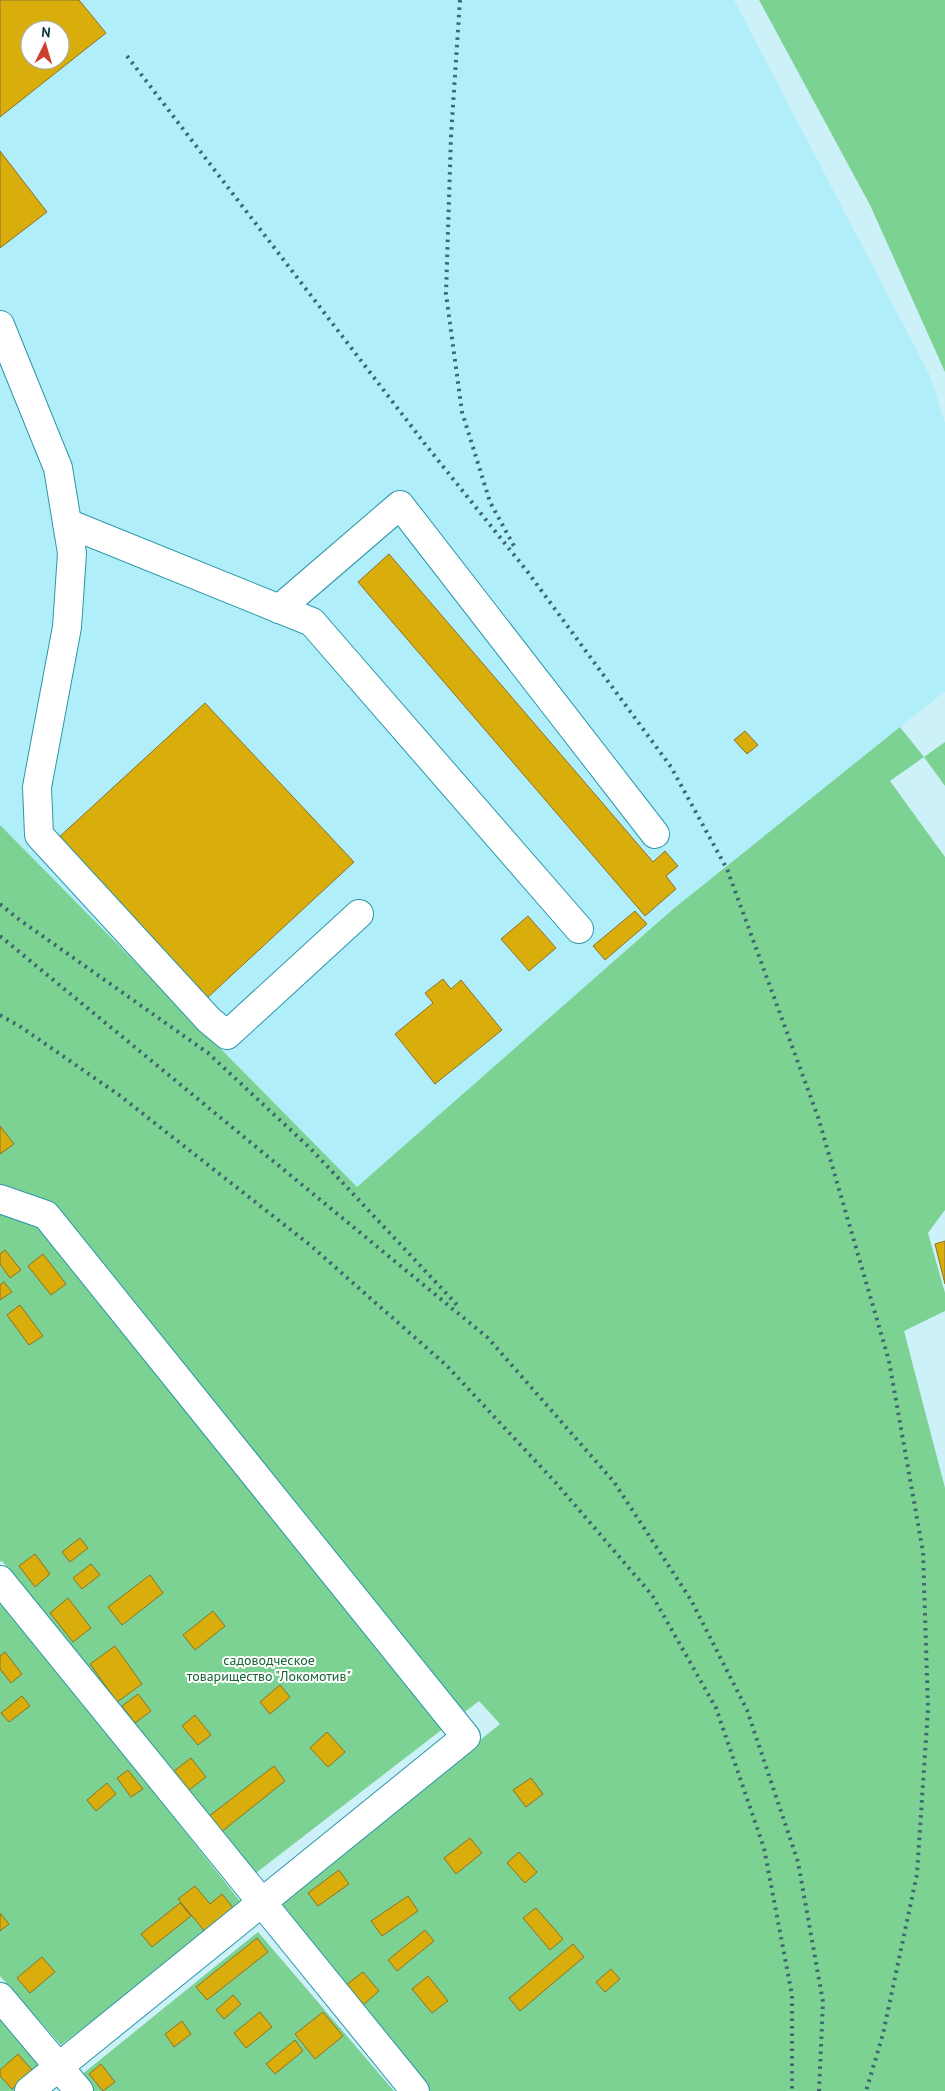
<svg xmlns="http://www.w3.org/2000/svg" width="945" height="2091" viewBox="0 0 945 2091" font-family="'PT Sans',sans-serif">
	<rect width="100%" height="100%" fill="#cdf1f8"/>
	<path fill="#b0eefa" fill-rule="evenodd" d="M 0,0 L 734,0 L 930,376 L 945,423 L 945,691 L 672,910 L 357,1187 L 0,825 ZM 30,30 L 60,30 L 60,60 L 30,60 Z"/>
	<g fill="#7cd292">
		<path d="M 759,0 L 945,0 L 945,372 L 870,205 Z"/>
		<path d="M 900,727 L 924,757 L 945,742 L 945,786 L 924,757 L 890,781 L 945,857 L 945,1210 L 928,1233 L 945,1293 L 945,1311 L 904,1331 L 945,1488 L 945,2091 L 426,2091 L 275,1904 L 500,1724 L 479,1701 L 252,1876 L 2,1561 L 0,1562 L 0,825 L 357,1187 L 672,910 Z"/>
		<path d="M 0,1598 L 243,1905 L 61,2045 L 0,1976 Z"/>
		<path d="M 258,1932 L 394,2091 L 93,2091 L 80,2076 Z"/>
		<path d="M 0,2015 L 44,2070 L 19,2091 L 0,2091 Z"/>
	</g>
	<g fill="#d9ae0c" stroke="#8a7228" fill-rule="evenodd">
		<path d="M 0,0 L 79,0 L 106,33 L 0,117 ZM 30,30 L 60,30 L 60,60 L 30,60 Z"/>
		<path d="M 0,151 L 47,212 L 0,248 Z"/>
		<path d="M 389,554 L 653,862 L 665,851 L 678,866 L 666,876 L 676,889 L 645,916 L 358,582 Z"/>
		<path d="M 205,703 L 354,862 L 206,999 L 57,839 Z"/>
		<path d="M 745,731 L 758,745 L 747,754 L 734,740 Z"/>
		<path d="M 635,911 L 647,924 L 605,960 L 593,946 Z"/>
		<path d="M 528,916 L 556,948 L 529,971 L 501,939 Z"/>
		<path d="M 443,979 L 451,989 L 461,980 L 502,1030 L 435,1084 L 395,1034 L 433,1003 L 425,993 Z"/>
		<path d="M 0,1126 L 14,1144 L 0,1154 Z"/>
		<path d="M 945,1241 L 945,1284 L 935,1244 Z"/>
		<path d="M 5,1250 L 21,1270 L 10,1278 L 0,1264 L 0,1254 Z"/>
		<path d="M 43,1254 L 66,1284 L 51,1295 L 28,1266 Z"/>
		<path d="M 4,1282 L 12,1292 L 0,1300 L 0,1285 Z"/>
		<path d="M 20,1305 L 43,1336 L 29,1345 L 7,1315 Z"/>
		<path d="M 80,1538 L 88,1548 L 70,1562 L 62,1552 Z"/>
		<path d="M 35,1554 L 50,1574 L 35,1587 L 19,1566 Z"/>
		<path d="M 91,1564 L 100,1575 L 82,1589 L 73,1578 Z"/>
		<path d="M 150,1575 L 163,1593 L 122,1625 L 108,1607 Z"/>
		<path d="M 68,1598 L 91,1628 L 73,1642 L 50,1613 Z"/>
		<path d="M 213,1611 L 225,1626 L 195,1650 L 183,1635 Z"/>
		<path d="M 115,1646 L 142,1684 L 117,1702 L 90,1664 Z"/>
		<path d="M 5,1652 L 22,1674 L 11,1683 L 0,1669 L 0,1656 Z"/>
		<path d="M 280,1685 L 290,1697 L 270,1714 L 260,1702 Z"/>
		<path d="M 138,1694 L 151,1711 L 135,1723 L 122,1706 Z"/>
		<path d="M 22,1696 L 30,1706 L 9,1722 L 1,1713 Z"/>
		<path d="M 195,1715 L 211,1735 L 198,1745 L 182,1726 Z"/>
		<path d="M 327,1732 L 345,1752 L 328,1767 L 310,1748 Z"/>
		<path d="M 191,1758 L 206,1777 L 189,1790 L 174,1771 Z"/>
		<path d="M 274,1766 L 285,1781 L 220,1833 L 208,1817 Z"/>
		<path d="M 128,1770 L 143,1789 L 131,1797 L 117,1778 Z"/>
		<path d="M 531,1778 L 543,1794 L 526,1807 L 513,1790 Z"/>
		<path d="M 107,1783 L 116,1794 L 96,1811 L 87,1800 Z"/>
		<path d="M 470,1838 L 482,1853 L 456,1874 L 444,1858 Z"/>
		<path d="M 519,1852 L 537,1872 L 525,1883 L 507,1863 Z"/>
		<path d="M 339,1870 L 349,1884 L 318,1906 L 308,1893 Z"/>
		<path d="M 195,1886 L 210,1904 L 222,1894 L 234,1909 L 206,1933 L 178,1899 Z"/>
		<path d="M 408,1896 L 418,1911 L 382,1936 L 371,1921 Z"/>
		<path d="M 180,1903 L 191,1916 L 152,1947 L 141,1934 Z"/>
		<path d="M 536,1908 L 563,1939 L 550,1950 L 523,1918 Z"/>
		<path d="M 0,1913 L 9,1924 L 0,1931 Z"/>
		<path d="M 425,1930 L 434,1941 L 397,1971 L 388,1960 Z"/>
		<path d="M 257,1938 L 268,1952 L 207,2000 L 196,1987 Z"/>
		<path d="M 573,1944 L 584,1957 L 520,2011 L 509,1998 Z"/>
		<path d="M 42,1957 L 55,1972 L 30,1993 L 17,1978 Z"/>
		<path d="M 611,1969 L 620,1979 L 605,1992 L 596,1982 Z"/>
		<path d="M 363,1972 L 379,1991 L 363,2005 L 346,1985 Z"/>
		<path d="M 428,1976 L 448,2001 L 432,2013 L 412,1989 Z"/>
		<path d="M 233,1995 L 241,2004 L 224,2019 L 216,2010 Z"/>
		<path d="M 260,2012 L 272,2027 L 246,2048 L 234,2033 Z"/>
		<path d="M 323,2012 L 343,2036 L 315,2059 L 295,2034 Z"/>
		<path d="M 182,2021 L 191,2034 L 174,2047 L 165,2034 Z"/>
		<path d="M 295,2040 L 303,2051 L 275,2074 L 266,2064 Z"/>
		<path d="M 18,2054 L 33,2071 L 12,2089 L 0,2076 L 0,2070 Z"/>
		<path d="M 101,2064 L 115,2082 L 103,2091 L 89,2074 Z"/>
	</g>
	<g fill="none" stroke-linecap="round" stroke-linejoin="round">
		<defs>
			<g id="minor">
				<path d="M 0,325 L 58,468 L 72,553 L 67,627 L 37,787 L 39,835 L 209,1020 L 227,1035 L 359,914"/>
				<path d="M 67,523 L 312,622 L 579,929"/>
				<path d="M 279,609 L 400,505 L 655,834"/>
				<path d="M 0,1199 L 46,1215 L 466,1737 L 29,2091"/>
				<path d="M 0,1580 L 415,2091"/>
				<path d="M 0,1997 L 79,2091"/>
			</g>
		</defs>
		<use href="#minor" stroke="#2c97a8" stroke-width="30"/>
		<use href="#minor" stroke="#fff" stroke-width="28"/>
		<g stroke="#3e686f" stroke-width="4" stroke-dasharray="2.5 5" stroke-linecap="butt">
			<path d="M 460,0 L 451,136 L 446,294 L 462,412 L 490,502 L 514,546"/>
			<path d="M 127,56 L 425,444 L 527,571 L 671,767 L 727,869 L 818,1117 L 889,1361 L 923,1552 L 928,1709 L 917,1874 L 883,2034 L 866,2091"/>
			<path d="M 0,904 L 17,918 L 208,1053 L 311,1149 L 459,1307"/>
			<path d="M 0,936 L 488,1338 L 614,1482 L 691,1600 L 747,1710 L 798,1862 L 823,2002 L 819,2091"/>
			<path d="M 0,1015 L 21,1027 L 119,1095 L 310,1245 L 446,1365 L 556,1483 L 652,1595 L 716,1708 L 764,1848 L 792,1995 L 792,2091"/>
		</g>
	</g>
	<g text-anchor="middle" stroke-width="4" stroke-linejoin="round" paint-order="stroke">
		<g font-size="14" fill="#176734" stroke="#fff">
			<text x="269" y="1665">садоводческое<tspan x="269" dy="16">товарищество "Локомотив"</tspan></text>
		</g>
	</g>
	<g transform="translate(45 45) rotate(5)"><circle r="24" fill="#ffffff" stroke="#9fb1b4"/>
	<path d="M0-4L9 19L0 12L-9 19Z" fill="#cc402d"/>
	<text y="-8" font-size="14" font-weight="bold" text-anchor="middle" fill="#103c43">N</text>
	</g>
</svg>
